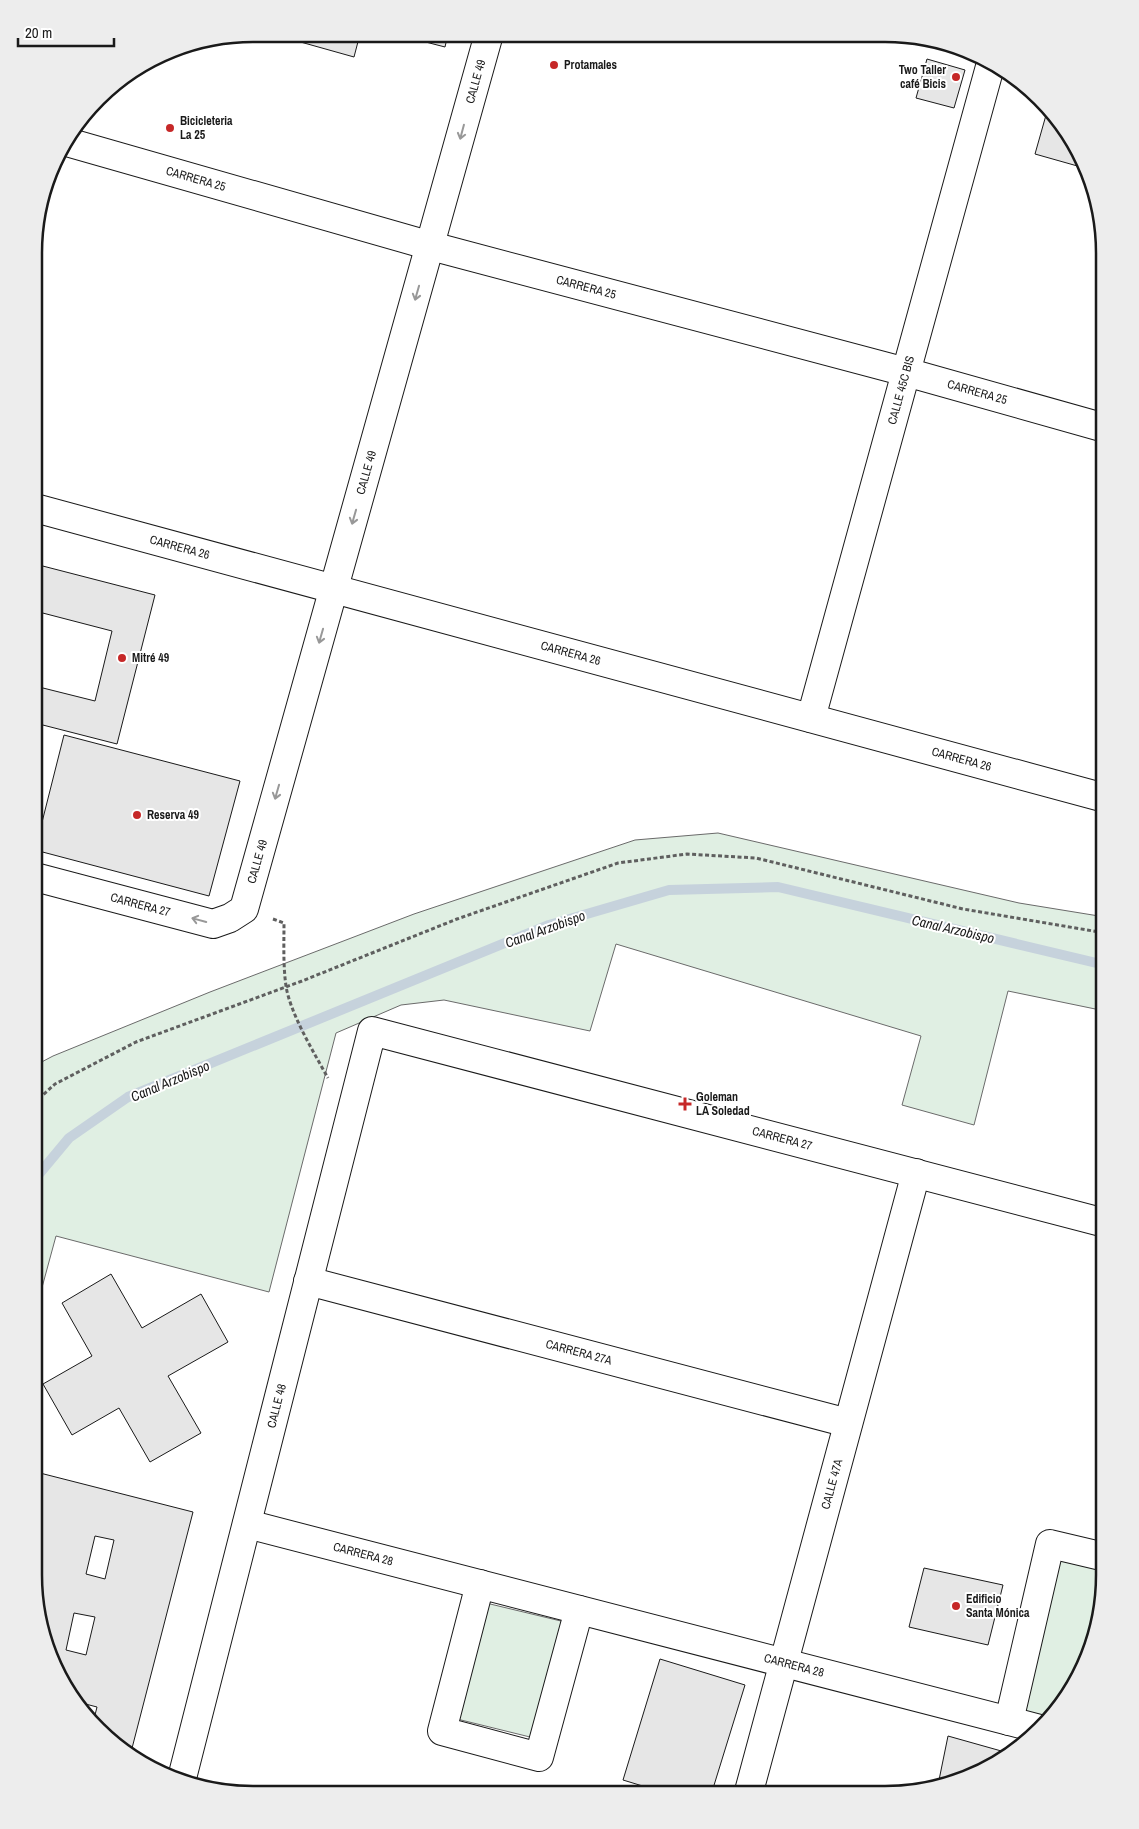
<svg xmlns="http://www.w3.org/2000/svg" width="1139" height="1829" viewBox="0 0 1139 1829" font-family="'Archivo Narrow',sans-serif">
	<rect width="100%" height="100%" fill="#fff"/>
	<g fill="#e0efe3" stroke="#6a6a6a">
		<path d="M 718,833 L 1019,903 L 1105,917 L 1105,1011 L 1008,991 L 974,1125 L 902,1105 L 921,1036 L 616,944 L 590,1031 L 444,1000 L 401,1005 L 336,1033 L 269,1292 L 56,1236 L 34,1317 L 34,1066 L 53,1056 L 210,992 L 414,914 L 635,840 Z"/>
		<path d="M 1050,1544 L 1105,1557 L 1105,1590 L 1089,1659 L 1060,1709 L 1040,1729 L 1009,1721 Z"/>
		<path d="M 486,1603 L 565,1622 L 530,1737 L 457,1719 Z"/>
	</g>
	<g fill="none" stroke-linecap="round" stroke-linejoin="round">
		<path stroke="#c6d2dc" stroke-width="10" d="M 34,1180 L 69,1138 L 128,1097 L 549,925 L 669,890 L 778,887 L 1105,965"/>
	</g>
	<g fill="#e6e6e6" stroke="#1a1a1a" fill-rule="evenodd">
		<path d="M 272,34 L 360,34 L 354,57 Z"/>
		<path d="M 415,34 L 448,34 L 445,47 L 414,39 Z"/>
		<path d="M 927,59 L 965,70 L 954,108 L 916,98 Z"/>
		<path d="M 1048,108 L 1060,120 L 1088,169 L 1035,154 Z"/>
		<path d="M 35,564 L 155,595 L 117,744 L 35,723 L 35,686 L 95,701 L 112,631 L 35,611 Z"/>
		<path d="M 64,735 L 240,781 L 209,896 L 35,850 Z"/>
		<path d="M 111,1274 L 142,1328 L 201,1294 L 228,1342 L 168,1376 L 201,1433 L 150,1462 L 119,1408 L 72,1435 L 43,1384 L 92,1356 L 62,1303 Z"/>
		<path d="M 36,1472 L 193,1512 L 130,1756 L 119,1750 L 93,1723 L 97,1707 L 74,1701 L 50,1659 L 34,1576 L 34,1481 ZM 95,1536 L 114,1540 L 105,1579 L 86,1574 ZM 74,1613 L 95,1617 L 86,1655 L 66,1650 Z"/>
		<path d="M 924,1568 L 1003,1585 L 988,1645 L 909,1627 Z"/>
		<path d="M 660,1659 L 745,1685 L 711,1795 L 672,1795 L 623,1780 Z"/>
		<path d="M 948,1736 L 1012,1754 L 969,1779 L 938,1785 Z"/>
	</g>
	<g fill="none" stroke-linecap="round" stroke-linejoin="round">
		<defs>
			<g id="street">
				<path id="s1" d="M 67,142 L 431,246 L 906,372 L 1105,428"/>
				<path id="s2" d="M 35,508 L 1105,798"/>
				<path id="s3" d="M 811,718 L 991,63"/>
				<path id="s4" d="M 35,877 L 213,924 L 230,918 L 244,909 L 489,34"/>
				<path id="s5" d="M 308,1281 L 848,1423"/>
				<path id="s6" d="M 247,1524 L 1040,1729"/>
				<path d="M 480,1584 L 442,1731 L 539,1757 L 579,1610"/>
				<path d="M 1009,1721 L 1050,1544 L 1105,1557"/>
				<path id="s7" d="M 181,1782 L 372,1031 L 1105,1223"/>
				<path id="s8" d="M 748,1795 L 916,1173"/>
			</g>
		</defs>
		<use href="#street" stroke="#1a1a1a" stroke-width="30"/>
		<g stroke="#5f5f5f" stroke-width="3" stroke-dasharray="4 2.5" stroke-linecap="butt">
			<path d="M 273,919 L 284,923 C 284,943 283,965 286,986 C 290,1013 314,1053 328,1078"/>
			<path d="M 34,1103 L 55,1084 L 136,1042 L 302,981 L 457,919 L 618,863 L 687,854 L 756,858 L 963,909 L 1105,933"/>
		</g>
		<use href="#street" stroke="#fff" stroke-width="28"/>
	</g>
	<defs><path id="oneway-shaft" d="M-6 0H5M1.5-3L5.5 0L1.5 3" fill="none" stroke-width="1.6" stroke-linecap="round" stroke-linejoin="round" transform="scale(1.25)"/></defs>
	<g stroke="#989898">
		<use href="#oneway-shaft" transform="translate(462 132) rotate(105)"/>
		<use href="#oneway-shaft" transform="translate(417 293) rotate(106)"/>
		<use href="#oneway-shaft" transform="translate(354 517) rotate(106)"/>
		<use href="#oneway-shaft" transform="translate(321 636) rotate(106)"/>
		<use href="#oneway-shaft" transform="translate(277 792) rotate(106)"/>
		<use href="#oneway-shaft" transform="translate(199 920) rotate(-165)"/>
	</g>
	<g fill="#c62828" stroke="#fff" stroke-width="2">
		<circle cx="554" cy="65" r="5"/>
		<circle cx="956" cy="77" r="5"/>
		<circle cx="170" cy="128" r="5"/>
		<circle cx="122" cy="658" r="5"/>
		<circle cx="137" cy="815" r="5"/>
		<path d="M682.5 1096.5h5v5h5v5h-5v5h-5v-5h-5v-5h5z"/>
		<circle cx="956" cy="1606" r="5"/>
	</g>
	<g text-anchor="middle" stroke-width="4" stroke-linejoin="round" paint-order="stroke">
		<g font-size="12" font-weight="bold" fill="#1a1a1a" stroke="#fff" text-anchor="start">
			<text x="564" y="69">Protamales</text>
			<text x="946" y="74" text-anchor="end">Two Taller<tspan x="946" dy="14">café Bicis</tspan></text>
			<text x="180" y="125">Bicicleteria<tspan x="180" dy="14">La 25</tspan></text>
			<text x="132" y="662">Mitré 49</text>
			<text x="147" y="819">Reserva 49</text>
			<text x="696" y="1101">Goleman<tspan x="696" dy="14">LA Soledad</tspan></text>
			<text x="966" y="1603">Edificio<tspan x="966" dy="14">Santa Mónica</tspan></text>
		</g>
		<g font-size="12" fill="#1a1a1a" stroke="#fff">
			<text dy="4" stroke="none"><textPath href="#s4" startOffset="1078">CALLE 49</textPath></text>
			<text dy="4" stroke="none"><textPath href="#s1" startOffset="134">CARRERA 25</textPath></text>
			<text dy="4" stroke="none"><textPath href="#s1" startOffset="539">CARRERA 25</textPath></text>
			<text dy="4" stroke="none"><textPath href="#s3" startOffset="340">CALLE 45C BIS</textPath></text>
			<text dy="4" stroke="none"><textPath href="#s1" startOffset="944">CARRERA 25</textPath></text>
			<text dy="4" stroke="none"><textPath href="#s4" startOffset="672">CALLE 49</textPath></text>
			<text dy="4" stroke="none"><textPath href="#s2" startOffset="150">CARRERA 26</textPath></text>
			<text dy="4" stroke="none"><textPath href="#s2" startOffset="555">CARRERA 26</textPath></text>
			<text dy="4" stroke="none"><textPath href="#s2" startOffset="960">CARRERA 26</textPath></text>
			<text dy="4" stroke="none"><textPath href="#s4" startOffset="268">CALLE 49</textPath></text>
			<text dy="4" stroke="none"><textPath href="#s4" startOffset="109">CARRERA 27</textPath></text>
			<text dy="4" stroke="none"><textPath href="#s7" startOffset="1199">CARRERA 27</textPath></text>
			<text dy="4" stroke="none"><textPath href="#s5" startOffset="280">CARRERA 27A</textPath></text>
			<text dy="4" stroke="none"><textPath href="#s7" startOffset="388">CALLE 48</textPath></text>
			<text dy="4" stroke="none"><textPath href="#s8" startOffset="322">CALLE 47A</textPath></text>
			<text dy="4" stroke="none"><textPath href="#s6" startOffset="120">CARRERA 28</textPath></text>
			<text dy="4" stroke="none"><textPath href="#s6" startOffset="565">CARRERA 28</textPath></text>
		</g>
		<g font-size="14" font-style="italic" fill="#1a1a1a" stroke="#fff">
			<text transform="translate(545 929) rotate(-20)" y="5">Canal Arzobispo</text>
			<text transform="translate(953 929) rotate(13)" y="5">Canal Arzobispo</text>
			<text transform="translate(170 1081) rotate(-23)" y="5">Canal Arzobispo</text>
		</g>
	</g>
	<path d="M0 0H1139V1829H0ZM253 42H885A211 211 0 0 1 1096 253V1575A211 211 0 0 1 885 1786H253A211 211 0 0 1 42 1575V253A211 211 0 0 1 253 42Z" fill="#ededed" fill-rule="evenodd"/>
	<path fill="none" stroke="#1a1a1a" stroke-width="2.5" d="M253 42H885A211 211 0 0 1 1096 253V1575A211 211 0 0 1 885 1786H253A211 211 0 0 1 42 1575V253A211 211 0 0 1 253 42Z"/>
	<path d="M18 38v8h96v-8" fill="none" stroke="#1a1a1a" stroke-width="2.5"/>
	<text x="25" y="38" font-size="15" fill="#1a1a1a" stroke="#ffffff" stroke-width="4" paint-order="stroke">20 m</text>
</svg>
